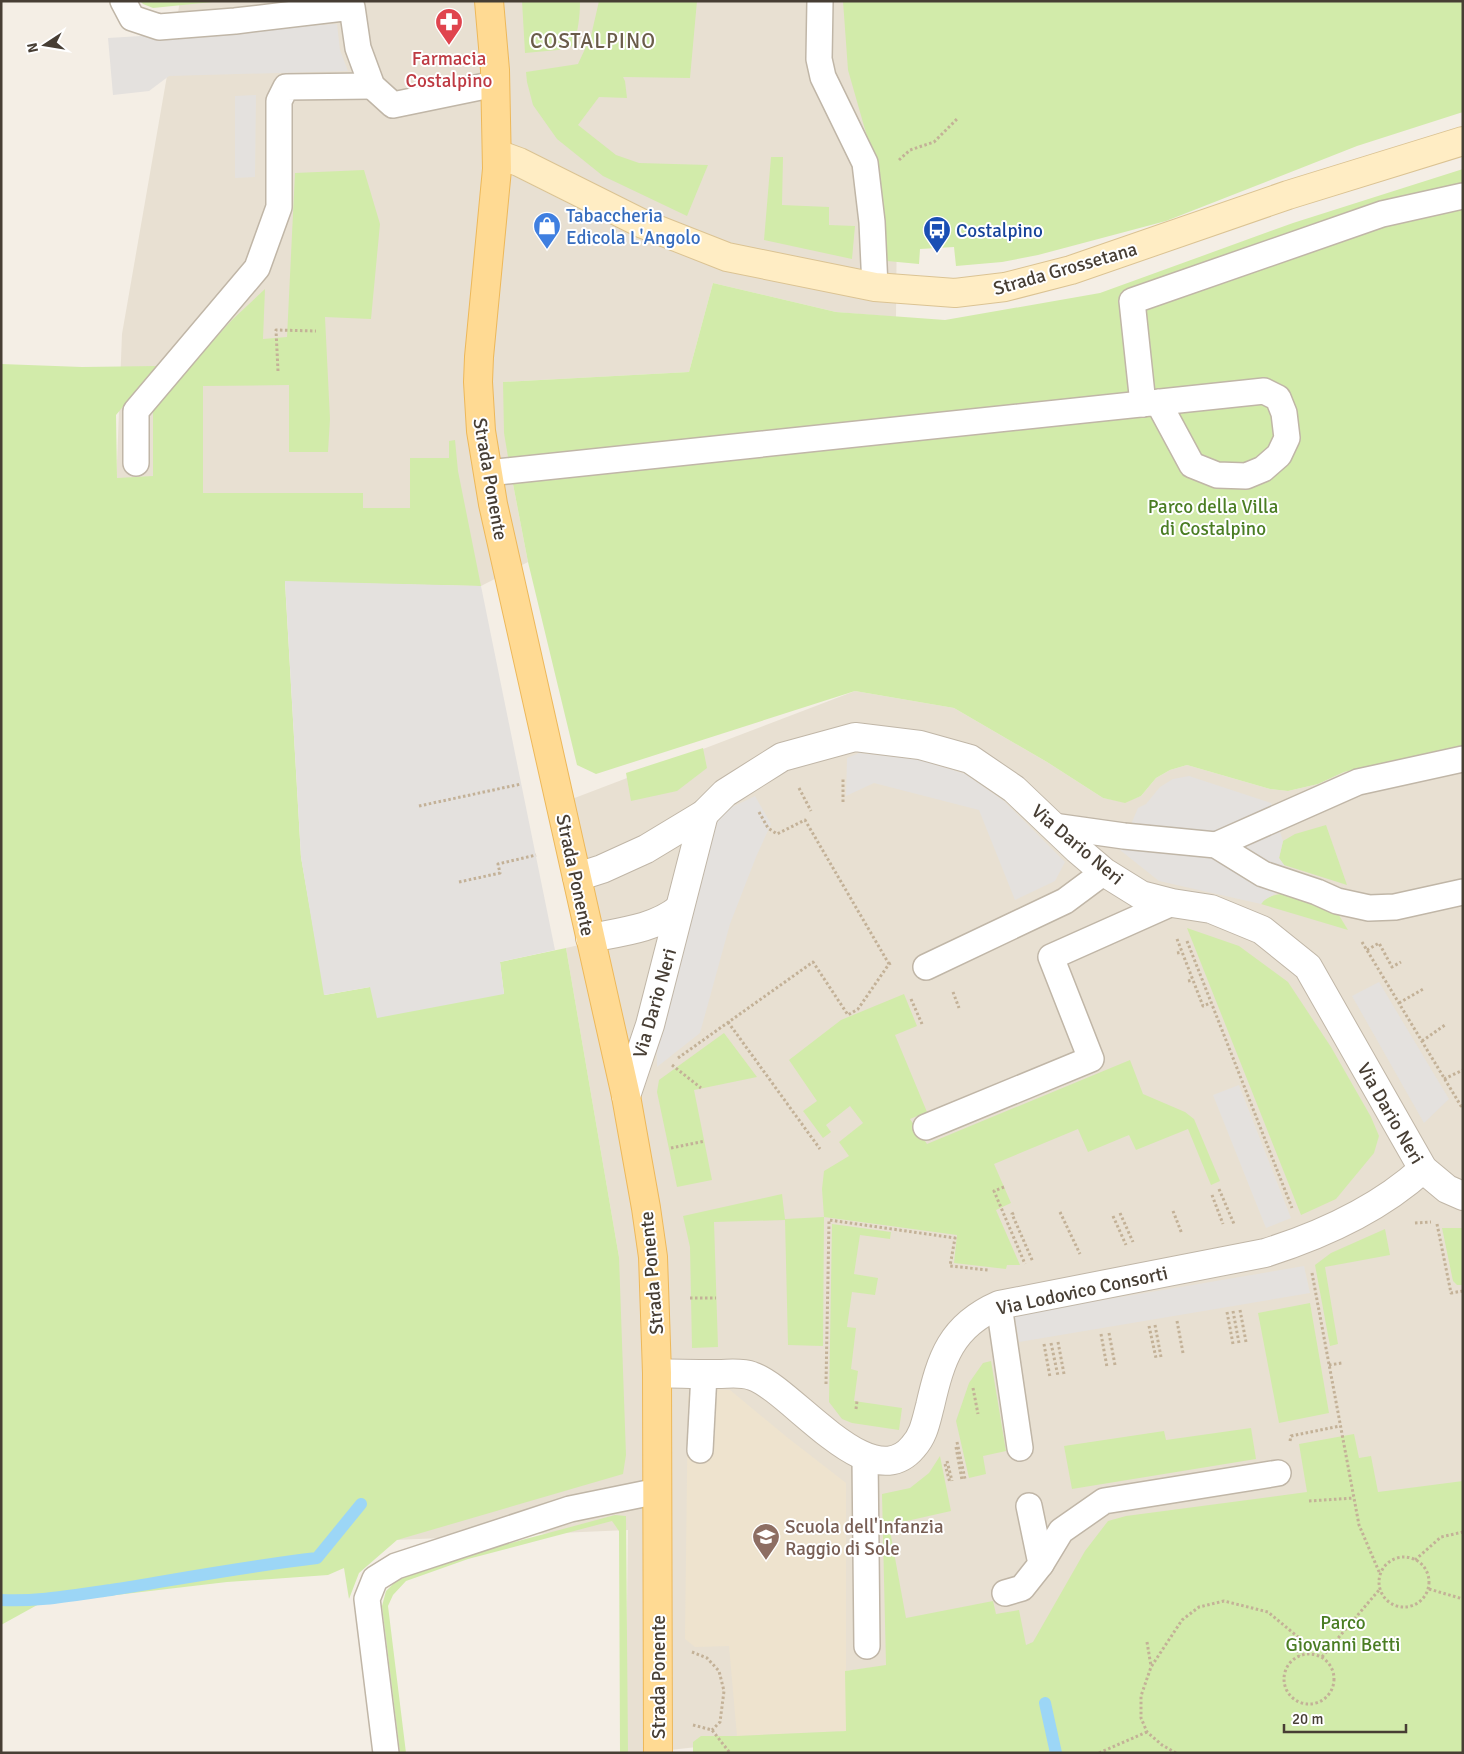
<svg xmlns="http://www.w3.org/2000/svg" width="1464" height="1754" viewBox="0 0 1464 1754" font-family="Signika,sans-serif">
	<rect width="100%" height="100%" fill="#f4eee5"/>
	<g fill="#e8e0d2">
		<path d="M 180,1 L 899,1 L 896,317 L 836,312 L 713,283 L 689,372 L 503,382 L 519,464 L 520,477 L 513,484 L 528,562 L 481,586 L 285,581 L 114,540 L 122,334 Z"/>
		<path d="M 855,691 L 954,708 L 1047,762 L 1103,798 L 1125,802 L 1141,796 L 1156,778 L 1170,770 L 1187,765 L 1270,789 L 1288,791 L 1318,784 L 1344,772 L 1356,769 L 1360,791 L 1463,770 L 1463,1753 L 923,1661 L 846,1671 L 846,1731 L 642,1753 L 625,1753 L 628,1530 L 396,1540 L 619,1257 L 566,948 L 605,939 L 572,799 Z"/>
	</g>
	<path fill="#eee3ce" d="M 709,1389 L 730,1390 L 788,1438 L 846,1483 L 846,1731 L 737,1736 L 729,1646 L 695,1647 L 685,1639 L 688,1395 L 696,1390 Z"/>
	<g fill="#d2ebaa">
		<path d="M 140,1 L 222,1 L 153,8 L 143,4 Z"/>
		<path d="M 522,1 L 580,1 C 580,17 578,31 573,46 L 558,50 L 525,53 Z"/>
		<path d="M 599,1 L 697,1 L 690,78 L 623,77 L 625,81 L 627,98 L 599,97 L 578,125 L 616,155 L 639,163 L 708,165 L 687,216 L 603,176 L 557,139 L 533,105 L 527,82 L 526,72 L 578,64 L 591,36 Z"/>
		<path d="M 843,1 L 1463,1 L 1463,112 L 1357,146 L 1166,221 L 1038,255 L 1002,262 L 956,266 L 954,247 L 920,249 L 919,264 L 887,261 L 883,222 L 874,161 L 848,70 Z"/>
		<path d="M 771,157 L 783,157 L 782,205 L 829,207 L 829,225 L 855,226 L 852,259 L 764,240 Z"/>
		<path d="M 1463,169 L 1463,745 L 1344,772 L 1318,784 L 1288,791 L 1270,789 L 1187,765 L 1170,770 L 1156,778 L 1141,796 L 1125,803 L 1103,798 L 1047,762 L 954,708 L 855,691 L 596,774 L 577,765 L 528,562 L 513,484 L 520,477 L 519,464 L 508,457 L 504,433 L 503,382 L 689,372 L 713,283 L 836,312 L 945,320 L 1100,293 L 1293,223 Z"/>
		<path d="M 364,170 L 380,224 L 371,319 L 325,317 L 330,419 L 328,452 L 289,452 L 289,385 L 203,386 L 203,493 L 363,493 L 363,508 L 410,508 L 410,458 L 449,458 L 449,441 L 455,440 L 458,471 L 481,586 L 285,582 L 301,857 L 325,995 L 370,987 L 504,994 L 500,962 L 566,948 L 619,1257 L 626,1455 L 623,1474 L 397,1540 L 359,1573 L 349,1599 L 344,1568 L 328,1575 L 227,1582 L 39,1604 L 1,1625 L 1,364 L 82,367 L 157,366 L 116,415 L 117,478 L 153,476 L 153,406 L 232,320 L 265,289 L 263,339 L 287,337 L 295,173 Z"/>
		<path d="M 703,748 L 707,768 L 677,791 L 631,801 L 626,773 Z"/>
		<path d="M 1326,825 L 1347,885 L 1284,865 L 1279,858 L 1283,841 L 1295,834 Z"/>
		<path d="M 1288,893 L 1334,907 L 1348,930 L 1261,904 C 1268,895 1278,894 1288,893 Z"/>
		<path d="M 1187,928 L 1239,946 L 1288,982 L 1331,1047 L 1371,1117 L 1379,1136 L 1374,1153 L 1336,1199 L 1301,1215 Z"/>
		<path d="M 904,994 L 917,1026 L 895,1035 L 927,1112 L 910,1119 L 927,1144 L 1130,1060 L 1143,1094 L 1185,1112 L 1194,1119 L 1220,1181 L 1211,1185 L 1188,1129 L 1136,1150 L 1129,1135 L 1088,1152 L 1078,1129 L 994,1164 L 1011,1203 L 996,1210 L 1020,1265 L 1007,1265 L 1006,1269 L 954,1263 L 957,1235 L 824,1217 L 823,1346 L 788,1345 L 785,1220 L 714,1222 L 718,1347 L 692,1348 L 690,1247 L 683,1216 L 782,1194 L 785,1219 L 824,1217 L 822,1189 L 824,1171 L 849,1156 L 839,1142 L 863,1123 L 850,1106 L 826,1125 L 831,1132 L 823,1138 L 803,1111 L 817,1101 L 789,1060 L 841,1020 Z"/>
		<path d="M 724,1033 L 757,1077 L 694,1090 L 712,1180 L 677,1187 L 657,1092 L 659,1080 Z"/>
		<path d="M 832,1224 L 891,1232 L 890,1239 L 860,1235 L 854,1274 L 878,1278 L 875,1295 L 852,1292 L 847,1327 L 856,1328 L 851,1369 L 858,1371 L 854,1401 L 902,1408 L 899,1430 L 852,1423 L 842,1419 L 829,1402 Z"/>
		<path d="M 1442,1228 L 1463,1228 L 1463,1285 L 1457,1285 L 1453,1281 Z"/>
		<path d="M 1385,1229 L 1390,1255 L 1325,1267 L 1338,1344 L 1330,1346 L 1315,1265 L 1331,1253 Z"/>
		<path d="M 1310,1303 L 1329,1413 L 1279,1423 L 1258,1313 Z"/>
		<path d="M 991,1361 L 1006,1451 L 983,1456 L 986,1474 L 969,1478 L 956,1421 L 969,1383 L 983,1363 Z"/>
		<path d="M 1251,1428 L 1256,1459 L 1072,1489 L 1064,1446 L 1164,1431 L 1166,1440 Z"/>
		<path d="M 1354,1434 L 1359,1458 L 1371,1456 L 1378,1492 L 1463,1481 L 1463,1753 L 693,1753 L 693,1742 L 701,1736 L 737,1736 L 846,1731 L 845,1671 L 886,1665 L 882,1494 L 910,1488 L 929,1473 L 940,1456 L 951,1511 L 889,1525 L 906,1618 L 993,1601 L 996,1614 L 1019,1610 L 1026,1645 L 1033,1642 L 1085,1551 L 1108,1521 L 1126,1516 L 1307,1492 L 1299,1444 Z"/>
		<path d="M 615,1515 L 626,1516 L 628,1753 L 620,1753 L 619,1531 L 612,1521 L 468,1559 L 406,1581 L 393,1595 L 388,1606 L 406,1753 L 400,1753 L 382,1606 L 386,1591 L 401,1576 L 459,1557 Z"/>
	</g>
	<g fill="#e4e1de">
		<path d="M 337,24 L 340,50 L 348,71 L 169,76 L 149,91 L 113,95 L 108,38 Z"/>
		<path d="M 256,95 L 255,177 L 235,178 L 235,96 Z"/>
		<path d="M 285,581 L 481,586 L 555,950 L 500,962 L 504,994 L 377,1018 L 370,987 L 324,995 L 301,857 Z"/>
		<path d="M 859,753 L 921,760 L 965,774 L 1004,801 L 1065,862 L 1055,881 L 1015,900 L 979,810 L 874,783 L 846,796 L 847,758 Z"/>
		<path d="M 1189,776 L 1271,803 L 1283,841 L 1279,858 L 1284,865 L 1275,894 L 1264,900 L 1261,904 L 1159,881 L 1120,850 L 1138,808 L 1146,804 L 1160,787 L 1173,779 Z"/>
		<path d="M 755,796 L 771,824 L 756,857 L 730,924 L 700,1033 L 657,1067 L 656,1026 L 708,830 L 730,808 Z"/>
		<path d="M 1379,982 L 1449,1099 L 1424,1123 L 1352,996 Z"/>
		<path d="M 1239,1085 L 1291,1218 L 1266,1228 L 1213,1095 Z"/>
		<path d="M 1304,1266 L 1310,1293 L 1019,1342 L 1014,1315 Z"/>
	</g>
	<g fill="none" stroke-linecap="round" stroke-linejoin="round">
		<g stroke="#9cd6f6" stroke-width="12">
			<path d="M 1,1600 C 38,1602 74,1595 111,1590 C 179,1579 248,1566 317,1558 L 361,1504"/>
			<path d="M 1045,1703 L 1056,1753"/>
		</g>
		<defs>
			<g id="lane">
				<path d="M 123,1 L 132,18 L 159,27 L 235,21 L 352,7 L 358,48 L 372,86 L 393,105 L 495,84"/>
				<path d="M 820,1 L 819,59 L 823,77 L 865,163 L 872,222 L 875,287"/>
				<path d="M 1143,404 L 1132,301 L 1382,214 L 1463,196"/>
				<path d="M 136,463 L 136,411 L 257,268 L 279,207 L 279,101 L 286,87 L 372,86"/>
				<path d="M 488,473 L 1264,391 L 1278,398 L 1284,413 L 1287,438 L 1279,455 L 1263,469 L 1246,476 L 1217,475 L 1192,465 L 1158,402"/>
				<path d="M 1053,826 L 1124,836 L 1216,845 L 1263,874 L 1317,892 L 1337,901 L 1369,908 L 1395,907 L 1463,892"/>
				<path d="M 1216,845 L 1358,782 L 1463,759"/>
				<path d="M 926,967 L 1065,901 L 1104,872"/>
				<path d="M 926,1127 L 1091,1059 L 1051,957 L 1172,903"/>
				<path d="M 999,1305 L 1020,1448"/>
				<path d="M 700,1450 L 704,1374"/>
				<path d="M 865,1457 L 867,1646"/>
				<path d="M 1041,1564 L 1061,1531 L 1104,1501 L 1278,1473"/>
				<path d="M 1005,1593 L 1022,1588 L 1041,1564 L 1029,1506"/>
				<path d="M 386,1753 L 367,1599 L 375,1579 L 396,1566 L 570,1509 L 658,1491"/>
			</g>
			<g id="street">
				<path d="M 577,877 L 602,869 L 646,849 L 704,814 L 725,793 L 782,757 L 855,737 L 920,745 L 970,759 L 1014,789 L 1077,849 L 1104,872 L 1141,895 L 1172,903 L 1211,909 L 1262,930 L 1308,967 L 1423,1169 L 1447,1189 L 1463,1196"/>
				<path d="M 590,938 C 620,932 654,929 679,909"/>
				<path d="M 626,1096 L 650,1025 L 704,814"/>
				<path d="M 657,1373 C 678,1374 698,1374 718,1374 C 729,1374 741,1372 752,1376 C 792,1389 870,1499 913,1447 C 924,1435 926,1421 930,1406 C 941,1358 951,1326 999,1305 L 1265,1253 C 1322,1235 1378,1210 1423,1169"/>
			</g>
			<path id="secondary" d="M 497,154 L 519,162 L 643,224 L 727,257 L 875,287 L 955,293 L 1005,287 L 1071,270 L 1288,195 L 1463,141"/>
			<path id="primary" d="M 489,1 L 495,70 L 497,169 L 479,357 L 478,382 L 481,431 L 493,504 L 626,1096 L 646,1208 L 653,1257 L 657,1373 L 658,1753"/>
		</defs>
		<use href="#lane" stroke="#c0b6a7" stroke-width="28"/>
		<use href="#street" stroke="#c0b6a7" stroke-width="30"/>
		<use href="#secondary" stroke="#dbc393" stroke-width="30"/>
		<use href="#primary" stroke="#edb85a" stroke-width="30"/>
		<g stroke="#c3b197" stroke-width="3" stroke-dasharray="2.5 2.5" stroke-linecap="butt">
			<path d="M 899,160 L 910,150 L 934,142 L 957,119"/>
			<path d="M 278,371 L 276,330 L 316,331"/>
			<path d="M 799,788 L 811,811"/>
			<path d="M 843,802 L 843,778"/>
			<path d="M 419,806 L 521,784"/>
			<path d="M 759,812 L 768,828 L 777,834 L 805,820 L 889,964"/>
			<path d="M 459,882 L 500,873 L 498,864 L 536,855"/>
			<path d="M 1177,939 L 1203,1006 L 1210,1003"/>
			<path d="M 1187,941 L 1292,1208"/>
			<path d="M 1362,942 L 1461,1106 L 1463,1105"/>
			<path d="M 1367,950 L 1379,943 L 1392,967 L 1401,962"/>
			<path d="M 1177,953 L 1182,952"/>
			<path d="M 1188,981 L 1193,980"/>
			<path d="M 953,992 L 959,1008"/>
			<path d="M 911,999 L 922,1024"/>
			<path d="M 1399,1003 L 1425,988"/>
			<path d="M 728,1022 L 820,1149"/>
			<path d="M 1422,1041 L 1445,1025"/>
			<path d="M 678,1058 L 813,962 L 848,1015 L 858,1009 L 889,964 L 893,962"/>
			<path d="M 672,1065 L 701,1088"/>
			<path d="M 1444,1079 L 1463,1070"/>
			<path d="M 671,1148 L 705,1141"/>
			<path d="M 1004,1187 L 994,1191 L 1025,1264"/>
			<path d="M 1219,1189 L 1234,1224"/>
			<path d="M 1212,1195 L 1223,1224"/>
			<path d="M 1173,1211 L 1182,1234"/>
			<path d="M 1060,1212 L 1080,1254"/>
			<path d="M 1014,1213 L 1012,1214 L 1033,1262"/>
			<path d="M 1120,1213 L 1133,1242"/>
			<path d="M 1113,1216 L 1126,1245"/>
			<path d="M 1415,1223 L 1431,1222"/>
			<path d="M 1437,1224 L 1451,1293 L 1463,1291"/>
			<path d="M 1312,1273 L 1359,1525 L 1380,1574"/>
			<path d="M 690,1298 L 716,1298"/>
			<path d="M 1240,1310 L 1246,1342"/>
			<path d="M 1233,1311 L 1239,1343"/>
			<path d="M 1227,1312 L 1233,1344"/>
			<path d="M 1177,1321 L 1183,1353"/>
			<path d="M 1155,1325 L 1161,1357"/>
			<path d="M 1149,1326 L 1156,1358"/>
			<path d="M 1109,1333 L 1115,1365"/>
			<path d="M 1101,1334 L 1107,1367"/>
			<path d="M 1058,1342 L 1064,1374"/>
			<path d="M 1051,1343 L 1058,1376"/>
			<path d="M 1044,1344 L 1050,1377"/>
			<path d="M 1329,1365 L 1342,1363"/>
			<path d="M 826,1384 L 829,1220 L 955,1238 L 950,1266 L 988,1270"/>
			<path d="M 973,1388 L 978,1414"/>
			<path d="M 856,1409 L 857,1401"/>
			<path d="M 1290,1441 L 1291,1436 L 1340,1426"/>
			<path d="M 957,1442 L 965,1479"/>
			<path d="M 956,1447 L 962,1480"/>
			<path d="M 947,1461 L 952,1481"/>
			<path d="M 945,1464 L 950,1483"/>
			<path d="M 1309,1501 L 1354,1498"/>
			<circle cx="1404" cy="1582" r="25"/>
			<path d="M 1415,1560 L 1441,1537 L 1463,1532"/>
			<path d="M 1429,1589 L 1463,1599"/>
			<path d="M 1147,1642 L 1151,1666"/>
			<path d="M 692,1652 L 707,1658 L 719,1671 L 724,1691 L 720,1722 L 712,1730"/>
			<circle cx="1309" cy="1679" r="25"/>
			<path d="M 1322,1657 L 1379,1590"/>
			<path d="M 693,1725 L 712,1730 L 730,1753"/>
			<path d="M 1099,1753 L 1147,1732"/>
			<path d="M 1176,1753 L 1162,1745 L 1147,1732 L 1141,1718 L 1141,1696 L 1151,1667 L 1182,1620 L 1199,1607 L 1224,1601 L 1268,1612 L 1298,1637 L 1299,1656"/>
		</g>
		<use href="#lane" stroke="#fff" stroke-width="25"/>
		<use href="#street" stroke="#fff" stroke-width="28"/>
		<use href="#secondary" stroke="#ffedc4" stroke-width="28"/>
		<use href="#primary" stroke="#ffda93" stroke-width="28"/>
	</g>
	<defs>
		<symbol id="pharmacy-pin" viewBox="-11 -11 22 30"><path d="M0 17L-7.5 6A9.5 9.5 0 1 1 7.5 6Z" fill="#e0444e" stroke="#fff"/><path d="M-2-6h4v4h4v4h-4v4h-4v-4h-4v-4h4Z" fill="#fff"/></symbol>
		<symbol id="shop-pin" viewBox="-11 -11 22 30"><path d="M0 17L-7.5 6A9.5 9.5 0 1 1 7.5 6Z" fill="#3f7fe0" stroke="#fff"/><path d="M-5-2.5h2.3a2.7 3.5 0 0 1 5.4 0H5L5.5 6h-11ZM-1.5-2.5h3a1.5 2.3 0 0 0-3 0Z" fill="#fff"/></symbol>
		<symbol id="bus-pin" viewBox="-11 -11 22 30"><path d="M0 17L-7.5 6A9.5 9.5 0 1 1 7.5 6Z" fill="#1a4fb4" stroke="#fff"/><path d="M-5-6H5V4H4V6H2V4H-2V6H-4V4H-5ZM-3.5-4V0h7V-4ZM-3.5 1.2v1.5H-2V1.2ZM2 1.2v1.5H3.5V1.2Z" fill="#fff"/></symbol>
		<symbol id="school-pin" viewBox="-11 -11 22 30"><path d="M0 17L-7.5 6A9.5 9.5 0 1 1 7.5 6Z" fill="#8d6e63" stroke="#fff"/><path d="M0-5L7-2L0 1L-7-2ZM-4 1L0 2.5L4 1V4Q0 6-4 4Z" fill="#fff"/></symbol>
	</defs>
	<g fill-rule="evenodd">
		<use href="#pharmacy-pin" x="433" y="6" width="32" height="43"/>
		<use href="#shop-pin" x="531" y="210" width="32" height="43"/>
		<use href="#bus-pin" x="921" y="214" width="32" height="43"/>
		<use href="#school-pin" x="750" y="1521" width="32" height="43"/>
	</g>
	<g text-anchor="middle" stroke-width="4" stroke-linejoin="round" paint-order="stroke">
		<g font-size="19" fill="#be3a42" stroke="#fff">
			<text x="449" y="65">Farmacia<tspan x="449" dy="22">Costalpino</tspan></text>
		</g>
		<g font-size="19" fill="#366cbe" stroke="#fff" text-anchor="start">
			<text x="566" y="222">Tabaccheria<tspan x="566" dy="22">Edicola L'Angolo</tspan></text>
		</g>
		<g font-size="19" fill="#164399" stroke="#fff" text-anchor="start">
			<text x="956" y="237">Costalpino</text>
		</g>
		<g font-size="19" fill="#473e34" stroke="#fff">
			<text transform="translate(1065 268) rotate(-16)" y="7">Strada Grossetana</text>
			<text transform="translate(491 479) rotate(80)" y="7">Strada Ponente</text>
			<text transform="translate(1078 844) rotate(40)" y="7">Via Dario Neri</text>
			<text transform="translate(576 875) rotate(78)" y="7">Strada Ponente</text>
			<text transform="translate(654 1003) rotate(-74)" y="7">Via Dario Neri</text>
			<text transform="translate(1391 1113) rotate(60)" y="7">Via Dario Neri</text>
			<text transform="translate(651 1273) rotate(-95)" y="7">Strada Ponente</text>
			<text transform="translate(1082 1290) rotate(-12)" y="7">Via Lodovico Consorti</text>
			<text transform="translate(658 1677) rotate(-90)" y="7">Strada Ponente</text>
		</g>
		<g font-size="19" fill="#4a7d23" stroke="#fff">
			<text x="1213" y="513">Parco della Villa<tspan x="1213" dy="22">di Costalpino</tspan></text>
			<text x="1343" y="1629">Parco<tspan x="1343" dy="22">Giovanni Betti</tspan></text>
		</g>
		<g font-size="19" fill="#785e54" stroke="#fff" text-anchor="start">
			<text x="785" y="1533">Scuola dell'Infanzia<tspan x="785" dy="22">Raggio di Sole</tspan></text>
		</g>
		<g font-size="21" letter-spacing="1" fill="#6a5c4a" stroke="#fff">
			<text x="593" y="48">COSTALPINO</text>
		</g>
	</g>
	<rect width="1464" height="1754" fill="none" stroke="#473e34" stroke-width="5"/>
	<g transform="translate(45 45) rotate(258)" stroke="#ffffff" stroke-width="4" paint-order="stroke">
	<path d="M0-4L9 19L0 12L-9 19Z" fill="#473e34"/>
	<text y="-8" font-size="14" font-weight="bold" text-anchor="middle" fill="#473e34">N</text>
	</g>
	<path d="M1284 1724v8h122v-8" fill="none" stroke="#473e34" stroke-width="2.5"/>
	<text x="1292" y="1724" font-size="15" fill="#473e34" stroke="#ffffff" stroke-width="4" paint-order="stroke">20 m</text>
</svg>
